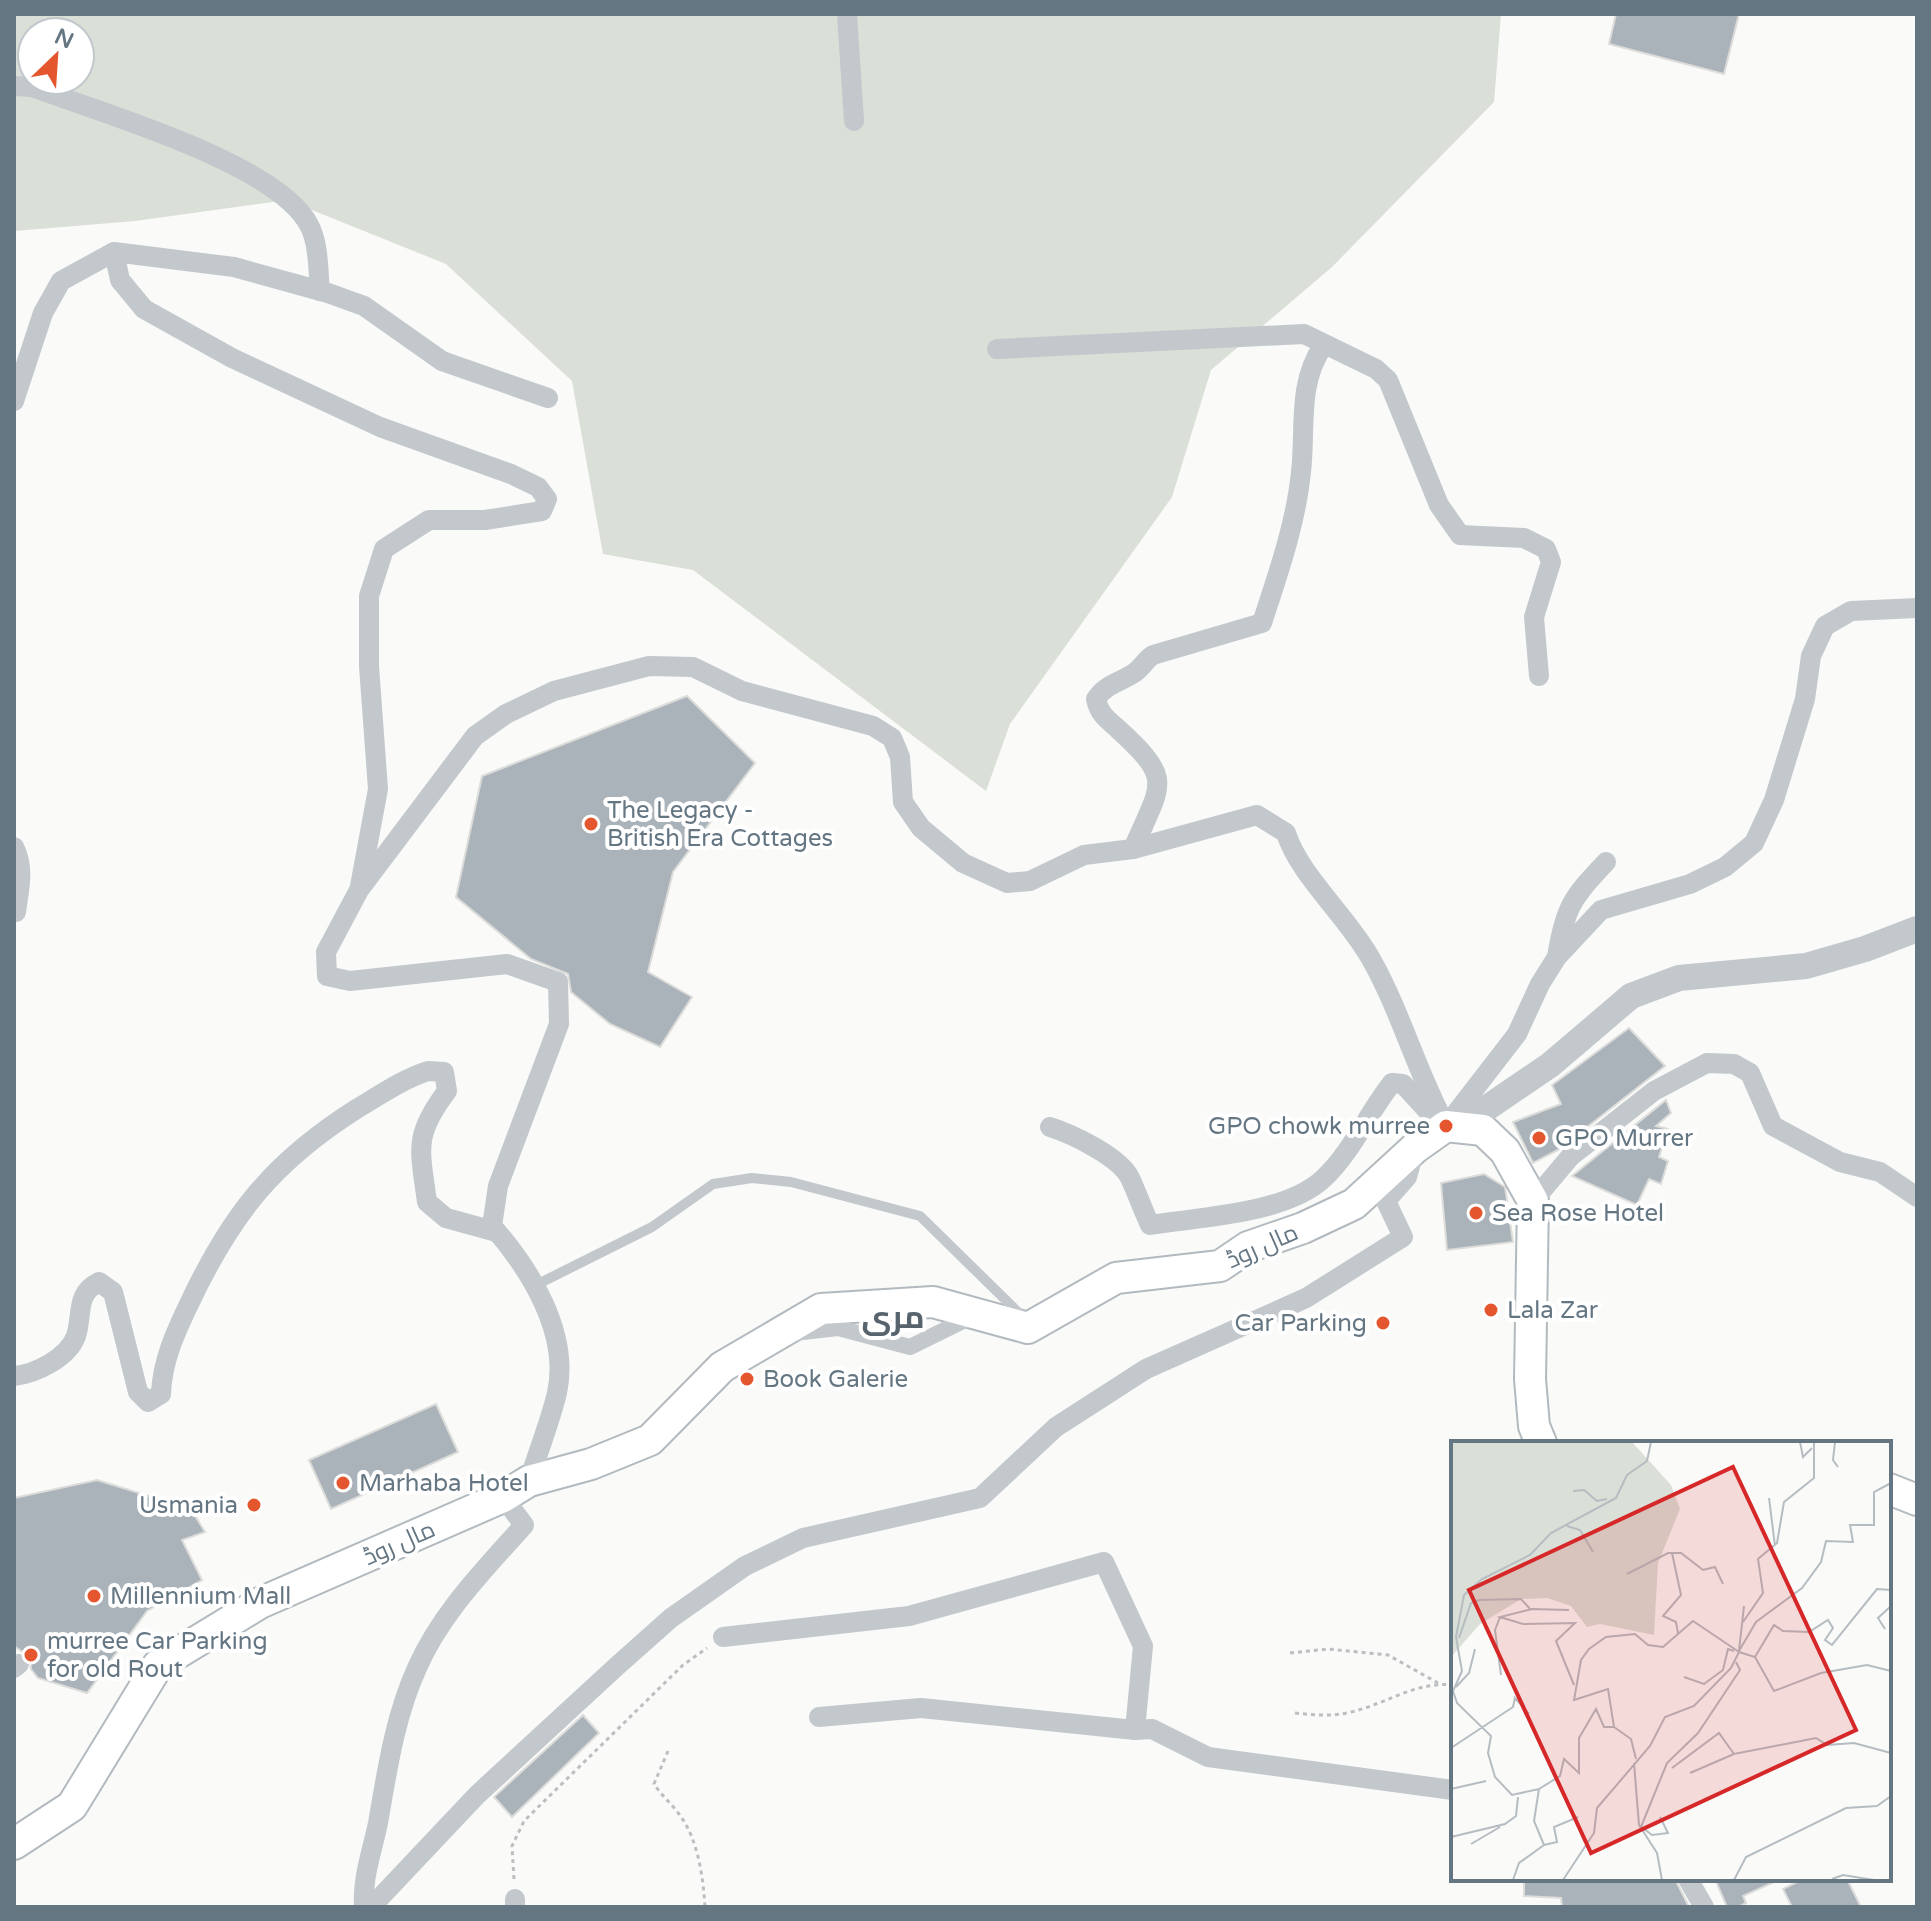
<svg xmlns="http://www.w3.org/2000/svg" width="1931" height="1921" viewBox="0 0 1931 1921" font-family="'Varela Round',Cairo,sans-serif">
	<rect width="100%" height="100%" fill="#fafaf8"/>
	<path fill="#dadfd7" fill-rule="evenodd" d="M 14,14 L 1501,14 L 1494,102 L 1332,267 L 1211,370 L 1172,497 L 1010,724 L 986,791 L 693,570 L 603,554 L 572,381 L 446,264 L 287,200 L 135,221 L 14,231 ZM 32,32 L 80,32 L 80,80 L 32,80 Z"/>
	<g fill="#aab3b9" stroke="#dcdcda" stroke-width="2">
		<path d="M 1616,14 L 1739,14 L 1724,74 L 1609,44 Z"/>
		<path d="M 687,696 L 755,763 L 673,872 L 648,972 L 692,997 L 660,1047 L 610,1024 L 571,992 L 568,974 L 531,959 L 456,897 L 482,776 Z"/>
		<path d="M 1629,1028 L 1665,1066 L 1558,1150 L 1533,1163 L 1513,1122 L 1561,1104 L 1552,1085 Z"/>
		<path d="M 1666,1100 L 1671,1113 L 1656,1126 L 1668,1129 L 1659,1157 L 1668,1161 L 1661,1184 L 1649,1179 L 1637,1205 L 1572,1176 Z"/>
		<path d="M 1484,1174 L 1505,1187 L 1513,1242 L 1447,1250 L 1441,1183 Z"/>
		<path d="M 436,1404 L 458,1452 L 331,1509 L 309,1460 Z"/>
		<path d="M 97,1480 L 191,1509 L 205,1532 L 182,1540 L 202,1580 L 147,1611 L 87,1693 L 38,1678 L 31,1669 L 30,1657 L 14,1646 L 14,1498 Z"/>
		<path d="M 583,1715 L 599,1733 L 512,1817 L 494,1797 Z"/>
		<path d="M 1524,1879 L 1675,1879 L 1689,1907 L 1562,1907 L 1561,1898 L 1524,1896 Z"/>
		<path d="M 1715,1879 L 1781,1879 L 1743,1896 L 1746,1903 L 1738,1907 L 1727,1907 Z"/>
		<path d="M 1803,1879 L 1847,1879 L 1861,1907 L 1792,1907 L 1783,1889 Z"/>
	</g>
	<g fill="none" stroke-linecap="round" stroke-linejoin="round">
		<defs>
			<g id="secondary">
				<path d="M 1889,1489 L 1917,1500"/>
				<path d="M 14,1844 L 72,1806 L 158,1665 L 260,1603 L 503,1497 L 529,1481 L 591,1464 L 650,1440 L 722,1367 L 821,1309 L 933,1302 L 1028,1328 L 1116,1278 L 1220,1266 L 1248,1247 L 1303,1228 L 1354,1204 L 1415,1148 L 1446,1126 L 1483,1130 L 1505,1151 L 1533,1201 L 1530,1379 L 1534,1426 L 1541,1443"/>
			</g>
		</defs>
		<use href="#secondary" stroke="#b3babf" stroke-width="34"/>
		<g stroke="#bbbfc2" stroke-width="3" stroke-dasharray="4 4" stroke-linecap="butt">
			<path d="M 1290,1653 L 1328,1649 L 1388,1655 L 1438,1683"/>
			<path d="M 1295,1713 C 1314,1715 1332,1717 1351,1712 C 1386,1704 1416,1681 1453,1685"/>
			<path d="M 668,1751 L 654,1784 C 661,1795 671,1803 679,1814 C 698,1839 703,1876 705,1907"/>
			<path d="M 514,1879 L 512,1846 L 524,1821 L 683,1665 L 707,1648"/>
			<path d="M 162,1907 L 163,1907"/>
		</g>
		<path stroke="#c3c8cc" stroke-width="10" d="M 536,1285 L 652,1227 L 713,1184 L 752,1178 L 791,1182 L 920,1216 L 1023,1317"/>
		<path stroke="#c3c8cc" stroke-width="16" d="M 794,1333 L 838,1328 L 910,1347 L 969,1318 L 977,1319"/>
		<g stroke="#c3c8cc" stroke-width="20">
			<path d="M 847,14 L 854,121"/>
			<path d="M 14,86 L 32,87 C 98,112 277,163 309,225 C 319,243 318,271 320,291"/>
			<path d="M 997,349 L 1304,334 L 1376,369 L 1388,380 L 1439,505 L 1460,535 L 1524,538 L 1546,549 L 1551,562 L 1534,617 L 1539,676"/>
			<path d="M 14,401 L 43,313 L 61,281 L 114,252"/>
			<path d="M 14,847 C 25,868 19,889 16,912"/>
			<path d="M 1133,849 C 1161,783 1175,781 1118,729 C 1107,719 1099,714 1096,699 C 1106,684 1119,683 1134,673 C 1142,668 1145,660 1153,655 L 1262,623 C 1278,574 1296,523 1301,472 C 1306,429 1297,384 1323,346"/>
			<path d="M 360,886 L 378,789 L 369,666 L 369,596 L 384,549 L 429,520 L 485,520 L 542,511 L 547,499 L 538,487 L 511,474 L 380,427 L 232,358 L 144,309 L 120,280 L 114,252 L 234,267 L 328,293 L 364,306 L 442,361 L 548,398"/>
			<path d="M 1557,957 C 1565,907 1572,898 1606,862"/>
			<path d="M 1446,1126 L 1517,1034 L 1540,984 L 1557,957 L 1601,910 L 1690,884 L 1725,867 L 1754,843 L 1774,800 L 1805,699 L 1811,656 L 1825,626 L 1851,611 L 1917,608"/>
			<path d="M 1050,1127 C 1072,1134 1120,1157 1130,1178 C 1137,1193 1143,1210 1150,1225 C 1200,1217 1285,1214 1323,1179 C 1352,1152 1368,1113 1392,1083 L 1403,1084 L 1436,1120"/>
			<path d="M 1533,1201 L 1570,1157 L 1654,1091 L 1707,1063 L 1734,1064 L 1750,1073 L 1773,1126 L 1840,1162 L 1880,1172 L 1917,1197"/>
			<path d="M 14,1376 C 35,1374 68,1358 76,1336 C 83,1314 75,1294 99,1282 L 113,1292 L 138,1392 L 148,1402 L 161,1394 C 162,1361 176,1331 190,1302 C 232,1213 274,1161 358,1108 C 380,1095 403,1079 428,1071 L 444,1072 L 447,1091 C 413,1136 420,1149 427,1202 L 446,1218 L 497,1232"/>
			<path d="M 529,1481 C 538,1452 550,1422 557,1393 C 570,1333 530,1269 492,1226 L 498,1186 L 559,1024 L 558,982 L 507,964 L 350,981 L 327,976 L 326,952 L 359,890 L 475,736 L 506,714 L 554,691 L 649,666 L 693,667 L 742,691 L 873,726 L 892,738 L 900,757 L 903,802 L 921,828 L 963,863 L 1007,883 L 1030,881 L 1084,855 L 1133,849 L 1257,815 L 1286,833 C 1299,875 1348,917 1371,959 C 1401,1012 1417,1073 1446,1126"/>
			<path d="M 723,1637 L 909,1616 L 1104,1562 L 1143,1646 L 1135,1730 L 1152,1729 L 1208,1757 L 1453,1790"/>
			<path d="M 14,1668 L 19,1664"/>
			<path d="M 819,1717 L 921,1708 L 1135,1730"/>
			<path d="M 1688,1879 L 1704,1907"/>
			<path d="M 515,1899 L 515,1907"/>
			<path d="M 374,1904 L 477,1795 L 617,1666 L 671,1618 L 745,1566 L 803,1538 L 980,1498 L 1056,1427 L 1146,1369 L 1306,1298 L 1403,1237 L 1386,1201 L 1407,1177 L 1414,1152"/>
			<path d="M 364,1907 C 362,1878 372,1852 378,1823 C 387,1771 395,1716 417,1668 C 441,1613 485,1569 524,1525 L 503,1497"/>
		</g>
		<path stroke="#c3c8cc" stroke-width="26" d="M 1446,1126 L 1481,1112 L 1550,1065 L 1631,996 L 1679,978 L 1806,966 L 1865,949 L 1917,929"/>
		<use href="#secondary" stroke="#fff" stroke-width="30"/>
	</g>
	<g fill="#e4572e" stroke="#fff" stroke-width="3">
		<circle cx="591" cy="824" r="8"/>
		<circle cx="1446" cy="1126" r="8"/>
		<circle cx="1539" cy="1138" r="8"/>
		<circle cx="1476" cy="1213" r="8"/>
		<circle cx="1491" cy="1310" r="8"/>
		<circle cx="1383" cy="1323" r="8"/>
		<circle cx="747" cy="1379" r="8"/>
		<circle cx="343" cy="1483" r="8"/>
		<circle cx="254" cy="1505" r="8"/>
		<circle cx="94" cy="1596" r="8"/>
		<circle cx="31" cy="1655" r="8"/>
	</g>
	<g text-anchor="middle" stroke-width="8" stroke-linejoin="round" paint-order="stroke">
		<g font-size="24" fill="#657683" stroke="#fff" text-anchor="start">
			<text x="607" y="818">The Legacy -<tspan x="607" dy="28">British Era Cottages</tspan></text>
			<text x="1430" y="1134" text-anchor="end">GPO chowk murree</text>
			<text x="1555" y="1146">GPO Murrer</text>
			<text x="1492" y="1221">Sea Rose Hotel</text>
			<text x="1507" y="1318">Lala Zar</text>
			<text x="1367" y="1331" text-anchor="end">Car Parking</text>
			<text x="763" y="1387">Book Galerie</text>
			<text x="359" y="1491">Marhaba Hotel</text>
			<text x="238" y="1513" text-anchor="end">Usmania</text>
			<text x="110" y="1604">Millennium Mall</text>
			<text x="47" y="1649">murree Car Parking<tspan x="47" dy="28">for old Rout</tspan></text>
		</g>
		<g font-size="24" fill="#657683" stroke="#fff">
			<text transform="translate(1262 1246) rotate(-24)" y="8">مال روڈ</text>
			<text transform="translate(399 1543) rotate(-24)" y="8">مال روڈ</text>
		</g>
		<g font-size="32" font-weight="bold" fill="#57646e" stroke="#fff">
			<text x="893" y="1328">مری</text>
		</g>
	</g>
	<g transform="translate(1451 1441)">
		<rect width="440" height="440" fill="#fafaf8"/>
		<path d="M 0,1 L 181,1 L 220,44 L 229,68 L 207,122 L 203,194 L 149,183 L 136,186 L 120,165 L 96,157 L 70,158 L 29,183 L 0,216 Z" fill="#dadfd7"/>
		<path fill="none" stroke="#b5bdc2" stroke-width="2" d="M 349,1 L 352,16 L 361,7M 384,1 L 382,19 L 387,26M 122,50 L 133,49 L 146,60 L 156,58M 318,57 L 324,105M 116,85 L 129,89 L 142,111M 221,112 L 230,154 L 212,175 L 225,181 L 227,192M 176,133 L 217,112 L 230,112 L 252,129 L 264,126 L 272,143M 118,169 L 81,168 L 49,176 L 72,183 L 124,182 L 105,200 L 123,244M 49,176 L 44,189 L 50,234M 292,181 L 312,152 L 307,118 L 326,102 L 333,61 L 363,37 L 363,1M 434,188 L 427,177 L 440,165M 8,197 L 20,162 L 28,159 L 70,158 L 80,169M 288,210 L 305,181 L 351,147 L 370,121 L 375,100 L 402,101 L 399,84 L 423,84 L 423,51 L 440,42M 288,210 L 293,165M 304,216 L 323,184 L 332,190 L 358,191 L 377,179 L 382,187 L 374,199 L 381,204 L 426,148 L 440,149M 233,236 L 253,243 L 272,229 L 277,208 L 283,210M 5,246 L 18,232 L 24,208M 0,307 L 62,266 L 64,257 L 78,273M 185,318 L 180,298 L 163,286 L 157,248 L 123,259 L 130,219 L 138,208 L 155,196 L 184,193 L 197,204 L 212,206 L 242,180 L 288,211M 183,322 L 188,384 L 206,412 L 211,439M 221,327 L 268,292 L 283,313 L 365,297 L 376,304 L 403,302 L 440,312M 239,332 L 283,313M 0,348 L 35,340M 88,348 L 109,335 L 113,318 L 128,332 L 128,297 L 145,268 L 153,286 L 164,286M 188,384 L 201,394 L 217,392 L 209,376M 190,386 L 216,322 L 247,292 L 289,229 L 285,221M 0,396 L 54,383 L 65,375 L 67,356M 20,403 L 49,386M 93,404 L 106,401 L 103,386 L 127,376M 381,438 L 392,434 L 423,439M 62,439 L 68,422 L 93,404 L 83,380 L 88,348 L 61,354 L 44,336 L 37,312 L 40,295 L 6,262 L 2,250 L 11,230 L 5,196 L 13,154 L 31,138 L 79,114 L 100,92 L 165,57 L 176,34 L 196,20 L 200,1M 112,439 L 143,392 L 146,367 L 199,305 L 214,276 L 243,265 L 280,227 L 288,211 L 304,216 L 323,250 L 370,232 L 416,224 L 440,230M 283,439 L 295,416 L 395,367 L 426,365 L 440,355"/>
		<path fill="#d62828" fill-opacity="0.15" stroke="#d62828" stroke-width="4" d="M 282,26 L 405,289 L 140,412 L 18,149 Z"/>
		<rect width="440" height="440" fill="none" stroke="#657683" stroke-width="4"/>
	</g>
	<rect width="1931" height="1921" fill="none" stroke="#657683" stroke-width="32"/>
	<g transform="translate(56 56) rotate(25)"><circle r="38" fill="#ffffff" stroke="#c1c8cd" stroke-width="2"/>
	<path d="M0-6L14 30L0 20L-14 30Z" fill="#e4572e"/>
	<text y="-12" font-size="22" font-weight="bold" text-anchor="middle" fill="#657683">N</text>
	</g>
</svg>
